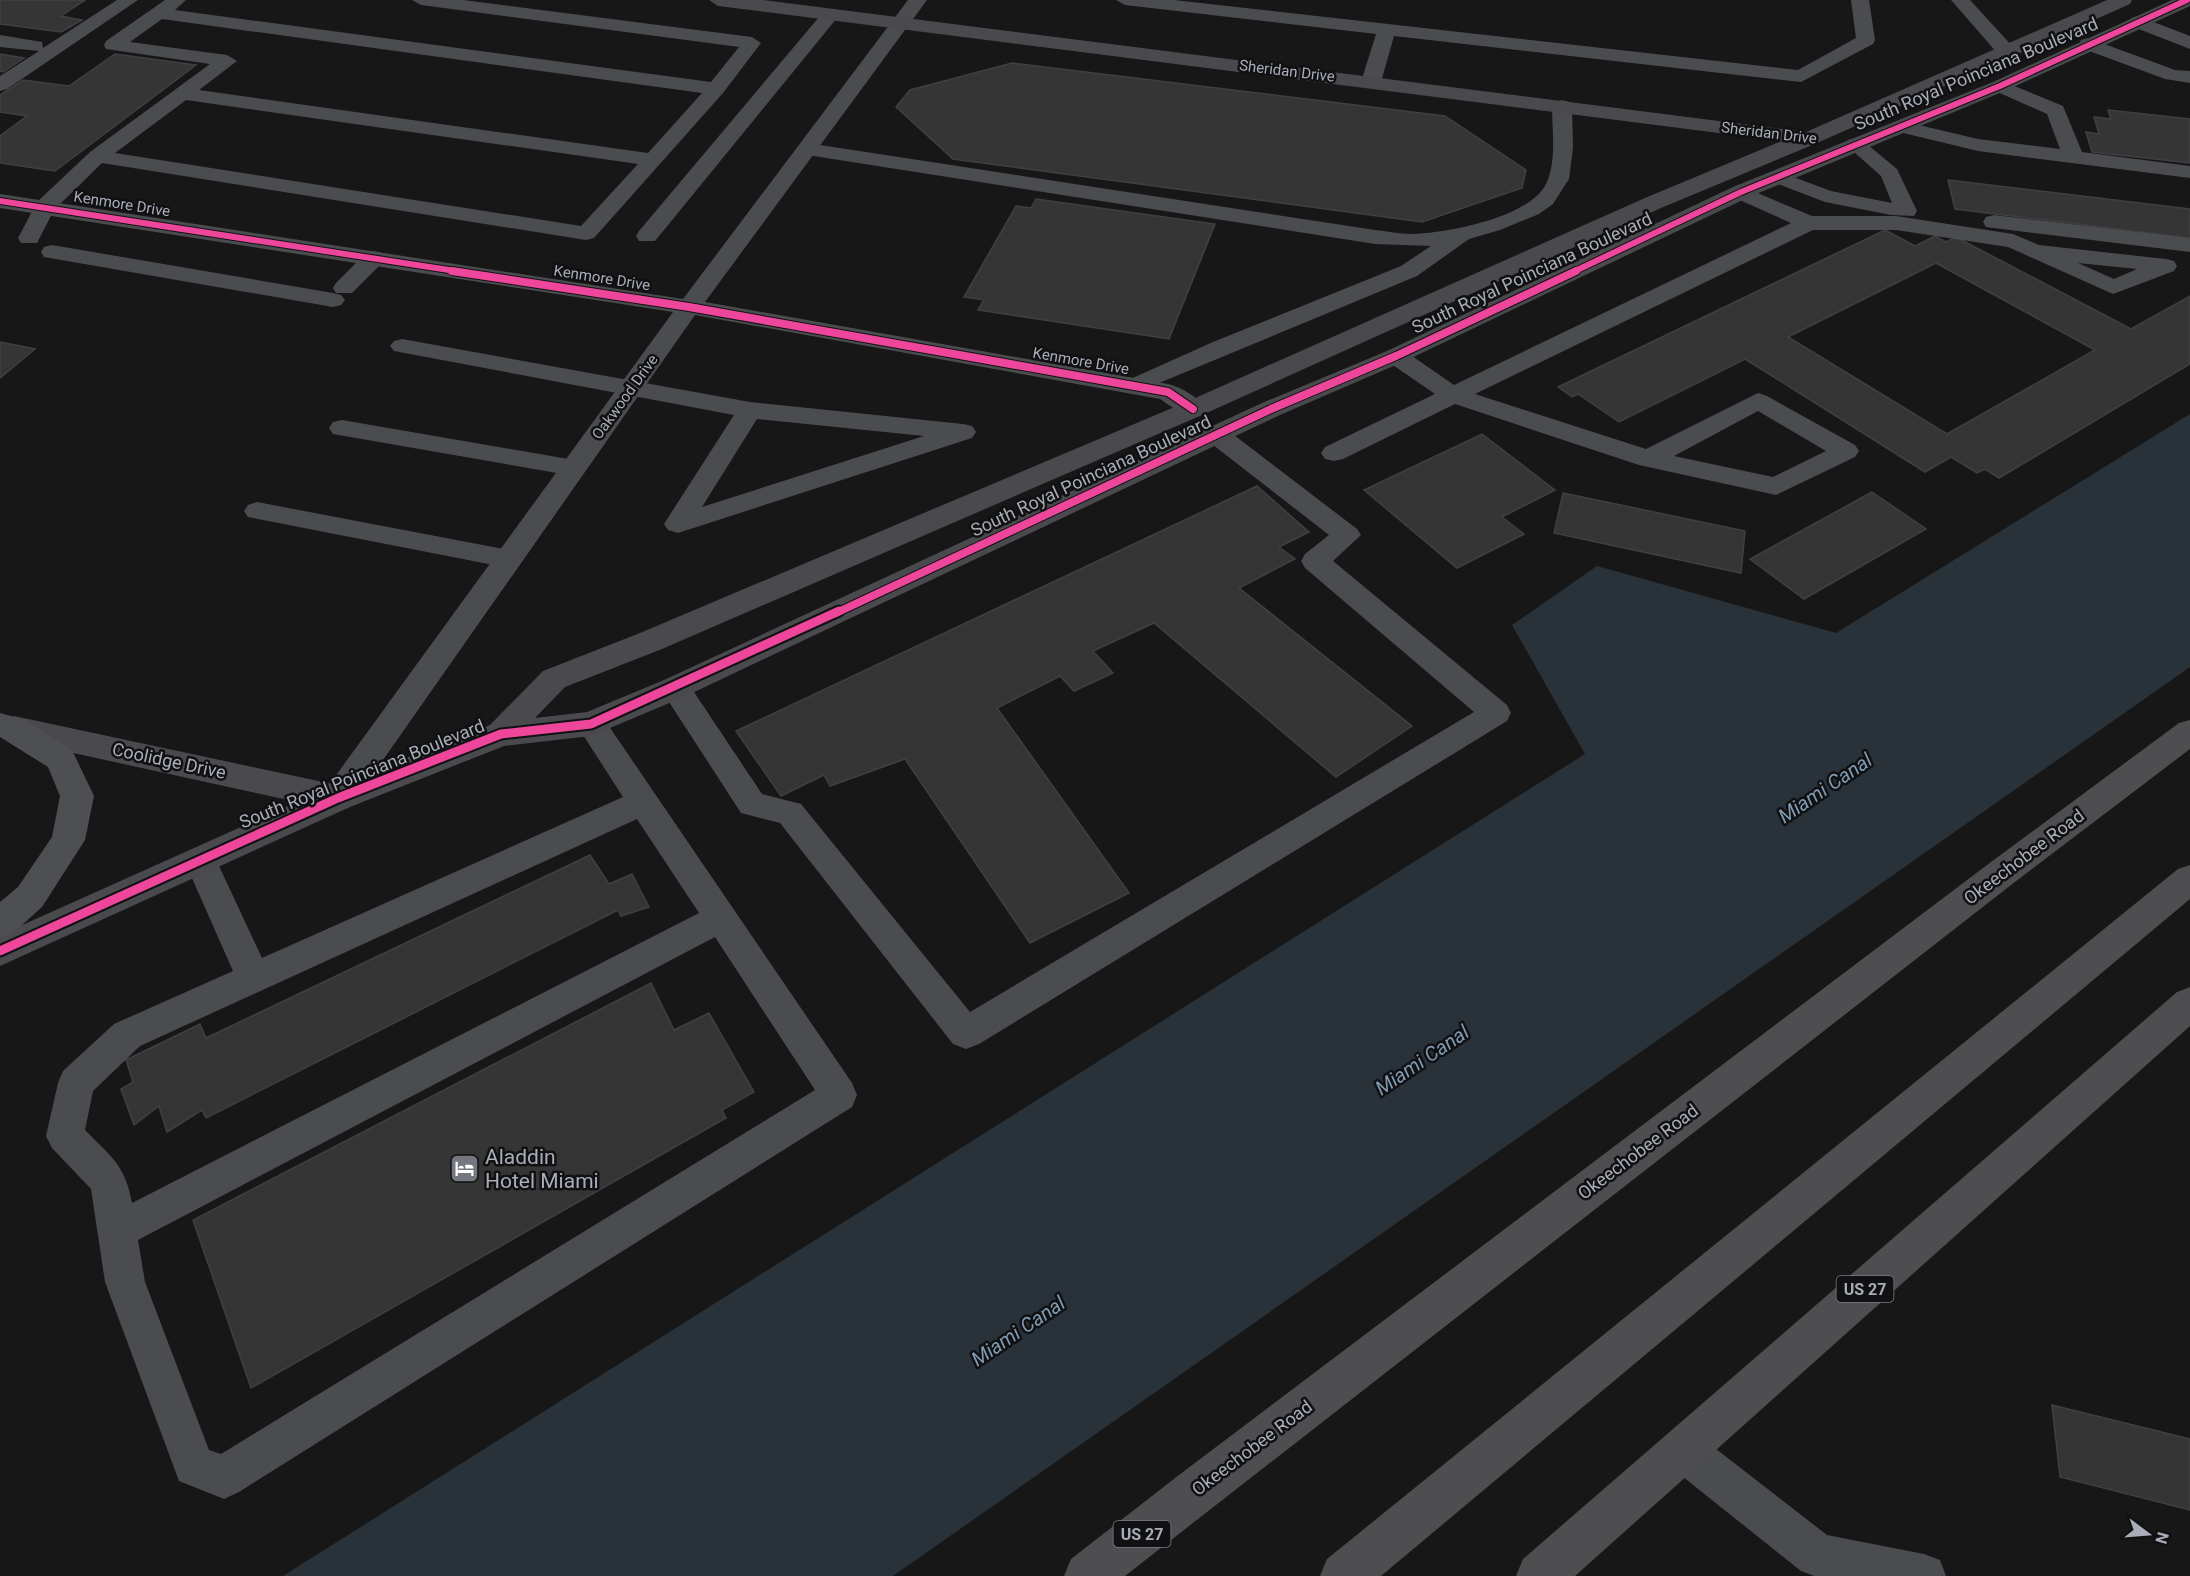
<svg xmlns="http://www.w3.org/2000/svg" width="2190" height="1576" viewBox="0 0 2190 1576" font-family="Roboto,sans-serif">
	<rect width="100%" height="100%" fill="#171717"/>
	<path fill="#2a3239" d="M 2190,414 L 2190,667 L 893,1576 L 283,1576 L 1585,754 L 1512,625 L 1597,566 L 1836,633 Z"/>
	<g fill="#353536" stroke="#3f4043" stroke-width="1.5" fill-rule="evenodd">
		<path d="M 0,0 L 85,0 L 61,16 L 82,20 L 61,32 L 0,24 Z"/>
		<path d="M 0,54 L 24,58 L 3,72 L 0,71 Z"/>
		<path d="M 115,54 L 196,65 L 55,171 L 0,163 L 0,136 L 27,116 L 0,112 L 0,95 L 23,80 L 69,86 Z"/>
		<path d="M 1012,63 L 1445,116 L 1526,170 L 1522,188 L 1422,222 L 953,159 L 896,107 L 910,90 Z"/>
		<path d="M 2108,110 L 2190,119 L 2190,163 L 2092,152 L 2086,132 L 2099,134 L 2094,117 L 2111,119 Z"/>
		<path d="M 1948,180 L 2190,209 L 2190,238 L 1955,209 Z"/>
		<path d="M 1036,199 L 1215,224 L 1169,339 L 978,310 L 984,300 L 964,297 L 1016,206 L 1031,208 Z"/>
		<path d="M 1885,230 L 1915,246 L 1935,236 L 1946,242 L 1956,237 L 2131,329 L 2190,296 L 2190,364 L 1999,478 L 1985,469 L 1977,473 L 1951,457 L 1925,472 L 1745,359 L 1619,422 L 1578,394 L 1572,397 L 1558,387 ZM 1936,263 L 2095,350 L 1947,434 L 1788,337 Z"/>
		<path d="M 0,342 L 35,349 L 0,378 Z"/>
		<path d="M 1482,434 L 1555,490 L 1502,517 L 1524,534 L 1457,568 L 1364,490 Z"/>
		<path d="M 1257,486 L 1309,532 L 1279,547 L 1295,559 L 1239,588 L 1412,726 L 1336,777 L 1154,623 L 1093,651 L 1113,673 L 1074,691 L 1060,676 L 997,708 L 1129,893 L 1030,943 L 905,759 L 830,786 L 824,775 L 781,796 L 736,731 Z"/>
		<path d="M 1872,492 L 1926,529 L 1804,599 L 1750,559 Z"/>
		<path d="M 1563,493 L 1745,531 L 1741,573 L 1554,533 Z"/>
		<path d="M 590,855 L 609,884 L 632,874 L 649,907 L 621,916 L 618,910 L 206,1118 L 202,1110 L 167,1132 L 159,1106 L 134,1125 L 121,1089 L 133,1082 L 126,1060 L 200,1024 L 206,1038 Z"/>
		<path d="M 651,983 L 674,1030 L 709,1013 L 754,1092 L 722,1110 L 726,1118 L 251,1388 L 193,1220 Z"/>
		<path d="M 2052,1405 L 2190,1439 L 2190,1510 L 2060,1477 Z"/>
	</g>
	<g fill="none" stroke-linecap="round" stroke-linejoin="round">
		<g fill="#4b4c50" fill-rule="evenodd">
			<path d="M 117,0 L 138,0 L 7,89 L 0,91 L 0,76 L 39,51 L 0,47 L 0,35 L 42,42 L 43,48 Z"/>
			<path d="M 165,0 L 186,0 L 175,10 L 711,82 L 739,47 L 421,5 L 412,0 L 463,0 L 752,37 L 761,43 L 723,93 L 594,238 L 586,240 L 102,163 L 54,210 L 37,243 L 21,243 L 18,238 L 37,202 L 90,152 L 210,64 L 106,49 L 104,45 L 106,41 ZM 162,19 L 702,93 L 648,153 L 199,90 L 237,61 L 227,55 L 130,42 ZM 186,100 L 638,164 L 581,226 L 115,153 Z"/>
			<path d="M 1116,0 L 1174,0 L 1798,70 L 1856,38 L 1851,0 L 1869,0 L 1875,40 L 1873,44 L 1801,82 L 1394,36 L 1381,82 L 1371,88 L 1361,82 L 1376,34 L 1125,5 Z"/>
			<path d="M 831,9 L 837,10 L 840,14 L 837,18 L 655,241 L 639,241 L 636,236 L 639,231 L 825,10 Z"/>
			<path d="M 2138,16 L 2190,36 L 2190,49 L 2131,26 L 2129,22 L 2131,18 Z"/>
			<path d="M 2088,38 L 2175,70 L 2190,71 L 2190,83 L 2165,79 L 2081,48 L 2079,44 L 2081,40 Z"/>
			<path d="M 2000,80 L 2063,106 L 2082,152 L 2190,166 L 2190,178 L 1978,151 L 1895,131 L 1892,127 L 1895,123 L 1902,121 L 1978,139 L 2060,149 L 2047,114 L 1993,90 L 1990,86 Z"/>
			<path d="M 1562,100 L 1569,102 L 1572,106 L 1573,148 L 1569,179 L 1553,204 L 1539,214 L 1500,230 L 1469,239 L 1417,276 L 1135,393 L 1126,391 L 1123,386 L 1126,381 L 1213,342 L 1401,266 L 1431,246 L 1375,244 L 807,155 L 800,153 L 797,149 L 800,145 L 807,143 L 1375,230 C 1387,231 1399,234 1412,234 C 1446,233 1529,218 1546,184 C 1557,161 1552,130 1552,106 L 1555,102 Z"/>
			<path d="M 1855,138 L 1862,140 L 1897,169 L 1917,211 L 1914,216 L 1891,215 L 1825,202 L 1770,181 L 1766,177 L 1770,173 L 1777,171 L 1831,191 L 1892,203 L 1881,176 L 1845,144 L 1848,140 Z"/>
			<path d="M 1741,186 L 1812,216 L 1896,216 L 2013,234 L 2039,245 L 2166,259 L 2174,261 L 2177,266 L 2174,271 L 2113,294 L 2008,247 L 1896,230 L 1813,230 L 1475,394 L 1646,449 L 1758,393 L 1767,396 L 1855,445 L 1859,451 L 1855,457 L 1776,495 L 1639,465 L 1455,404 L 1343,459 L 1334,461 L 1325,459 L 1321,453 L 1325,447 L 1435,394 L 1387,361 L 1384,356 L 1387,351 L 1396,349 L 1405,351 L 1454,385 L 1791,223 L 1733,197 L 1730,192 L 1733,187 ZM 2078,263 L 2137,269 L 2114,279 ZM 1758,411 L 1826,451 L 1773,477 L 1674,456 Z"/>
			<path d="M 1994,215 L 2190,238 L 2190,252 L 1986,227 L 1983,222 L 1986,217 Z"/>
			<path d="M 52,245 L 333,293 L 341,295 L 345,300 L 341,305 L 333,307 L 44,257 L 41,252 L 44,247 Z"/>
			<path d="M 374,251 L 382,253 L 385,258 L 382,263 L 352,293 L 336,293 L 333,288 L 336,283 L 366,253 Z"/>
			<path d="M 402,339 L 750,402 L 963,424 L 972,426 L 976,432 L 972,438 L 678,533 L 668,530 L 664,524 L 734,415 L 394,351 L 390,346 L 394,341 ZM 757,419 L 924,436 L 702,507 Z"/>
			<path d="M 342,420 L 574,460 L 583,462 L 587,468 L 583,474 L 574,476 L 333,434 L 329,428 L 333,422 Z"/>
			<path d="M 1217,427 L 1226,429 L 1357,529 L 1361,535 L 1333,561 L 1507,705 L 1511,713 L 1507,721 L 979,1044 L 966,1049 L 953,1044 L 780,823 L 741,813 L 660,688 L 664,680 L 675,677 L 686,680 L 762,794 L 801,804 L 970,1012 L 1474,712 L 1305,568 L 1301,561 L 1305,554 L 1329,535 L 1208,441 L 1204,435 L 1208,429 Z"/>
			<path d="M 257,502 L 509,550 L 519,552 L 523,559 L 519,566 L 509,568 L 248,517 L 244,511 L 248,505 Z"/>
			<path d="M 591,713 L 602,716 L 852,1083 L 857,1095 L 852,1107 L 239,1492 L 224,1499 L 179,1481 L 105,1282 L 91,1189 L 52,1148 L 46,1136 L 58,1083 L 63,1071 L 114,1024 L 233,971 L 184,860 L 188,851 L 200,847 L 212,851 L 262,958 L 623,797 L 576,724 L 580,716 ZM 637,819 L 699,913 L 132,1203 C 125,1164 111,1157 85,1130 L 93,1091 L 140,1046 ZM 715,937 L 815,1090 L 221,1454 L 209,1450 L 145,1282 L 138,1240 Z"/>
			<path d="M 1683,1429 L 1698,1435 L 1827,1535 L 1924,1554 L 1940,1560 L 1946,1576 L 1814,1576 L 1801,1571 L 1668,1465 L 1662,1450 L 1668,1435 Z"/>
		</g>
		<g fill="#4b4c50" fill-rule="evenodd">
			<path d="M 908,0 L 927,0 L 705,302 L 1168,384 C 1181,387 1198,397 1206,409 L 1202,415 C 1185,419 1174,408 1160,399 L 695,315 L 350,807 L 338,811 L 326,807 L 321,798 L 326,789 L 673,312 L 0,208 L 0,194 L 683,299 Z"/>
			<path d="M 1951,0 L 1970,0 L 2013,47 L 2016,51 L 2013,55 L 1999,55 Z"/>
		</g>
		<path fill="#4a4a4e" fill-rule="evenodd" d="M 709,0 L 763,0 L 1806,132 L 2107,0 L 2132,0 L 2130,4 L 1817,143 L 1661,208 L 1202,415 L 662,649 L 565,687 L 535,718 L 587,712 L 664,680 L 1262,403 L 1387,351 L 1733,187 L 1993,82 L 2172,0 L 2190,0 L 2190,6 L 2007,90 L 1749,197 L 1405,361 L 1280,415 L 686,696 L 591,736 L 504,746 L 350,807 L 0,966 L 0,935 L 297,802 L 14,740 L 3,736 L 0,724 L 3,720 L 14,716 L 337,785 L 490,725 L 543,671 L 640,633 L 1184,403 L 1645,198 L 1782,141 L 718,6 Z"/>
		<path fill="#4d4f52" fill-rule="evenodd" d="M 0,713 L 25,720 L 72,750 L 94,796 L 85,840 L 42,907 L 13,933 L 0,938 L 0,902 L 18,887 L 52,837 L 60,796 L 48,767 L 0,737 Z"/>
		<g fill="#4e4e51" fill-rule="evenodd">
			<path d="M 2190,720 L 2190,749 L 2011,885 L 1125,1576 L 1064,1576 L 1071,1559 L 1179,1475 L 1987,865 L 2179,723 Z"/>
			<path d="M 2190,865 L 2190,899 L 1381,1576 L 1320,1576 L 1327,1559 L 2178,869 Z"/>
			<path d="M 2190,987 L 2190,1026 L 1575,1576 L 1516,1576 L 1523,1559 L 2177,992 Z"/>
		</g>
		<defs>
			<g id="cycleway-far2">
				<path d="M 0,201 L 462,272"/>
				<path d="M 1573,272 L 1741,192 L 2000,86 L 2187,0"/>
			</g>
			<g id="cycleway-far1">
				<path d="M 452,271 L 689,307 L 1168,392 L 1193,409"/>
				<path d="M 836,613 L 1271,409 L 1396,356 L 1576,271"/>
			</g>
			<path id="cycleway" d="M 0,951 L 338,798 L 501,734 L 591,724 L 839,611"/>
		</defs>
		<use href="#cycleway-far2" stroke="#111113" stroke-width="8"/>
		<use href="#cycleway-far1" stroke="#111113" stroke-width="10"/>
		<use href="#cycleway" stroke="#111113" stroke-width="13"/>
		<use href="#cycleway-far2" stroke="#ed469a" stroke-width="6"/>
		<use href="#cycleway-far1" stroke="#ed469a" stroke-width="8"/>
		<use href="#cycleway" stroke="#ed469a" stroke-width="9"/>
	</g>
	<defs>
		<symbol id="hotel-square" viewBox="-11 -11 22 22"><rect x="-9" y="-9" width="18" height="18" rx="4" fill="#757880" stroke="#111113"/><path d="M-6-4.5h1.5V1H6V5H4.5V3h-9V5H-6ZM-4 0a1.8 1.8 0 1 1 3.6 0ZM.5 0V-2.5h3Q6-2.5 6 0Z" fill="#fff"/></symbol>
	</defs>
	<g fill-rule="evenodd">
		<use href="#hotel-square" x="448" y="1152" width="33" height="33"/>
	</g>
	<g text-anchor="middle" stroke-width="5" stroke-linejoin="round" paint-order="stroke">
		<g font-size="15" fill="#a8adb8" stroke="#111113">
			<text transform="translate(1287 71) rotate(7)" y="5">Sheridan Drive</text>
			<text transform="translate(1769 133) rotate(7)" y="5">Sheridan Drive</text>
			<text transform="translate(122 204) rotate(9)" y="5">Kenmore Drive</text>
			<text transform="translate(602 278) rotate(9)" y="5">Kenmore Drive</text>
			<text transform="translate(1081 361) rotate(10)" y="5">Kenmore Drive</text>
			<text transform="translate(625 397) rotate(-54)" y="5">Oakwood Drive</text>
		</g>
		<g fill="#111113" stroke="#7b7e86" stroke-width="1.5">
			<rect x="1836.5" y="1276" width="57" height="26" rx="4.5"/>
			<rect x="1113.5" y="1521" width="57" height="26" rx="4.5"/>
		</g>
		<g font-size="16" font-weight="bold" fill="#a8adb8">
			<text x="1865" y="1295">US 27</text>
			<text x="1142" y="1540">US 27</text>
		</g>
		<g font-size="18" fill="#a8adb8" stroke="#111113">
			<text transform="translate(1976 74) rotate(-23)" y="6">South Royal Poinciana Boulevard</text>
			<text transform="translate(1532 273) rotate(-25)" y="6">South Royal Poinciana Boulevard</text>
			<text transform="translate(1091 476) rotate(-25)" y="6">South Royal Poinciana Boulevard</text>
			<text transform="translate(169 761) rotate(12)" y="6">Coolidge Drive</text>
			<text transform="translate(362 774) rotate(-22)" y="6">South Royal Poinciana Boulevard</text>
			<text transform="translate(2024 857) rotate(-37)" y="6">Okeechobee Road</text>
			<text transform="translate(1638 1152) rotate(-37)" y="6">Okeechobee Road</text>
			<text transform="translate(1252 1448) rotate(-37)" y="6">Okeechobee Road</text>
		</g>
		<g font-size="20" font-style="italic" fill="#7f9bb3" stroke="#111113">
			<text transform="translate(1825 788) rotate(-34)" y="7">Miami Canal</text>
			<text transform="translate(1422 1060) rotate(-34)" y="7">Miami Canal</text>
			<text transform="translate(1018 1331) rotate(-34)" y="7">Miami Canal</text>
		</g>
		<g font-size="21" fill="#a8adb8" stroke="#111113" text-anchor="start">
			<text x="485" y="1164">Aladdin<tspan x="485" dy="24">Hotel Miami</tspan></text>
		</g>
	</g>
	<g transform="translate(2148 1534) rotate(106)" stroke="#111113" stroke-width="4.5" paint-order="stroke">
	<path d="M0-4.5L10 22L0 15L-10 22Z" fill="#a8adb8"/>
	<text y="-9" font-size="16" font-weight="bold" text-anchor="middle" fill="#a8adb8">N</text>
	</g>
</svg>
